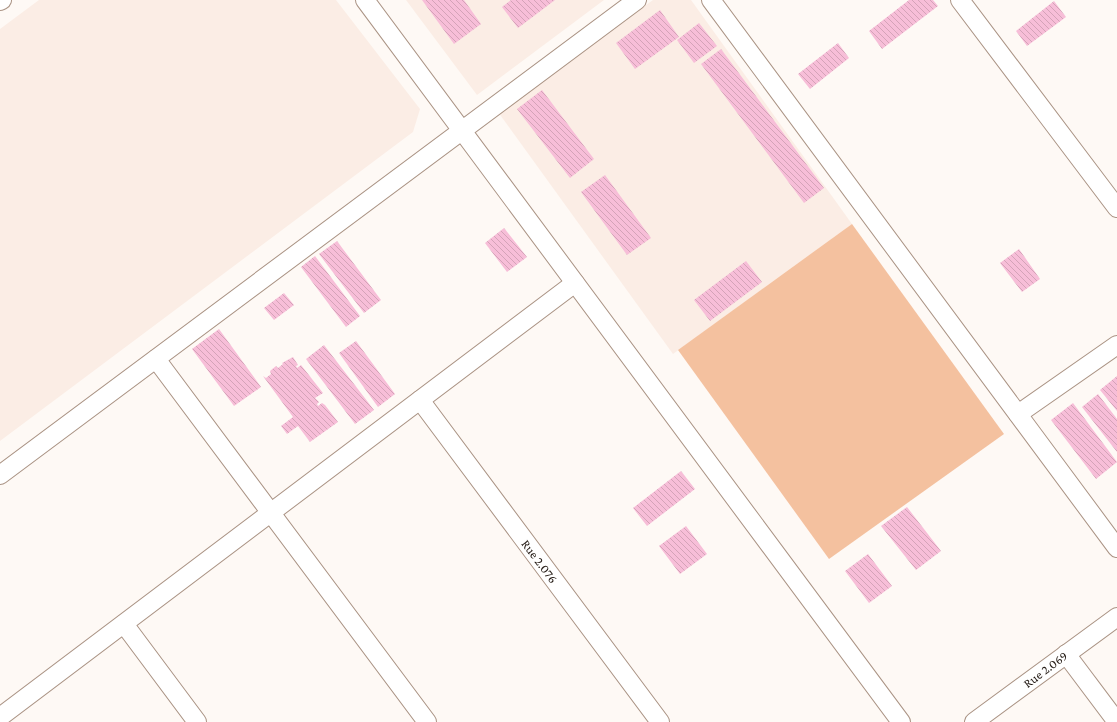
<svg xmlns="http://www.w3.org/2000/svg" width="1117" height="722" viewBox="0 0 1117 722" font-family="'Crimson Pro',serif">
	<defs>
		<pattern id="building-back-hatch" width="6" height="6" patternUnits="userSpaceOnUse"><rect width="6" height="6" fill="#f7bed8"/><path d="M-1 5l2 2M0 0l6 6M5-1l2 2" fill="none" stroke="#d4a3b8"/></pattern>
	</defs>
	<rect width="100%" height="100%" fill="#fef9f5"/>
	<g fill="#fbede5">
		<path d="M 39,0 L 336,0 L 420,109 L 413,132 L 0,441 L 0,29 Z"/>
		<path d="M 406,0 L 604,0 L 477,95 Z"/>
		<path d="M 653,0 L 691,0 L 852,224 L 673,354 L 498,112 Z"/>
	</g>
	<path fill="#f4c19f" d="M 852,224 L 1004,434 L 829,559 L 678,350 Z"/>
	<g fill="url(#building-back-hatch)">
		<path d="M 422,0 L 464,0 L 481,24 L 454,44 Z"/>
		<path d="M 511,0 L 555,0 L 518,28 L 502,7 Z"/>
		<path d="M 909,0 L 933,0 L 938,6 L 882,49 L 869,31 Z"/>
		<path d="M 1054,1 L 1066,17 L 1027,46 L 1016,31 Z"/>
		<path d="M 660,10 L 679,37 L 635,69 L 616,43 Z"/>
		<path d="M 699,23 L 717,46 L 694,63 L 677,40 Z"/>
		<path d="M 838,43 L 849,58 L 810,89 L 798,74 Z"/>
		<path d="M 721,49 L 824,188 L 804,203 L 701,64 Z"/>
		<path d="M 542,90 L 594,159 L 570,178 L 517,109 Z"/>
		<path d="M 605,175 L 651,238 L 627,255 L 581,192 Z"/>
		<path d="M 504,228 L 527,257 L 507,272 L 485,243 Z"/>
		<path d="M 337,241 L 381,300 L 364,313 L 319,254 Z"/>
		<path d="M 1019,249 L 1040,279 L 1022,292 L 1000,263 Z"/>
		<path d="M 315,256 L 360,316 L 346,327 L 301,267 Z"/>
		<path d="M 746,261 L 762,282 L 710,321 L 694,300 Z"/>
		<path d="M 284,293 L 294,305 L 274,320 L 264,308 Z"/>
		<path d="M 219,329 L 261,387 L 234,406 L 192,349 Z"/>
		<path d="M 356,341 L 395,394 L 378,407 L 339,353 Z"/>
		<path d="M 324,345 L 374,410 L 355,424 L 306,359 Z"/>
		<path d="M 293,357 L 298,365 L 296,366 L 297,368 L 301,365 L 323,393 L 315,398 L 319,402 L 317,404 L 318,406 L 322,403 L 325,405 L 338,422 L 310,442 L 298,426 L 287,434 L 281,426 L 293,417 L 263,376 L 266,378 L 271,374 L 270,371 L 276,366 L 278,368 L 283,364 L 282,363 Z"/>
		<path d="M 1117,376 L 1117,411 L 1100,390 Z"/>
		<path d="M 1098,394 L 1117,419 L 1117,452 L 1082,407 Z"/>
		<path d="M 1073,403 L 1117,462 L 1096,479 L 1051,420 Z"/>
		<path d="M 681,471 L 695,489 L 647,526 L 633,508 Z"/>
		<path d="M 907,507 L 941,551 L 916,570 L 881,526 Z"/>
		<path d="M 686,526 L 707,554 L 680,574 L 659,546 Z"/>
		<path d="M 868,554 L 892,586 L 869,603 L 845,571 Z"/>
	</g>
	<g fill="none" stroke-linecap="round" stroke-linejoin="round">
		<defs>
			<g id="minor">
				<path d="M 365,0 L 901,722"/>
				<path d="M 711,0 L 1117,548"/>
				<path d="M 960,0 L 1117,208"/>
				<path d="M 0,1 L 2,0"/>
				<path d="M 156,359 L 427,722"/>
				<path d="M 420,400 L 660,722"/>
				<path d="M 1018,414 L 1117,345"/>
				<path d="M 0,475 L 637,0"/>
				<path d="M 124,624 L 197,722"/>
				<path d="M 1066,654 L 1117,722"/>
				<path d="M 0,717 L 575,283"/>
				<path d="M 974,722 L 1117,617"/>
			</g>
		</defs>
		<use href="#minor" stroke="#aa9384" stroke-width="20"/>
		<use href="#minor" stroke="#fff" stroke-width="18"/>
	</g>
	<g text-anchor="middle" stroke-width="3" stroke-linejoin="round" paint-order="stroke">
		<g font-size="13" fill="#241b15" stroke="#fff">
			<text transform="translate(540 561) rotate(53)" y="5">Rue 2.076</text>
			<text transform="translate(1045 669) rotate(-37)" y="5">Rue 2.069</text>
		</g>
	</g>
</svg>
